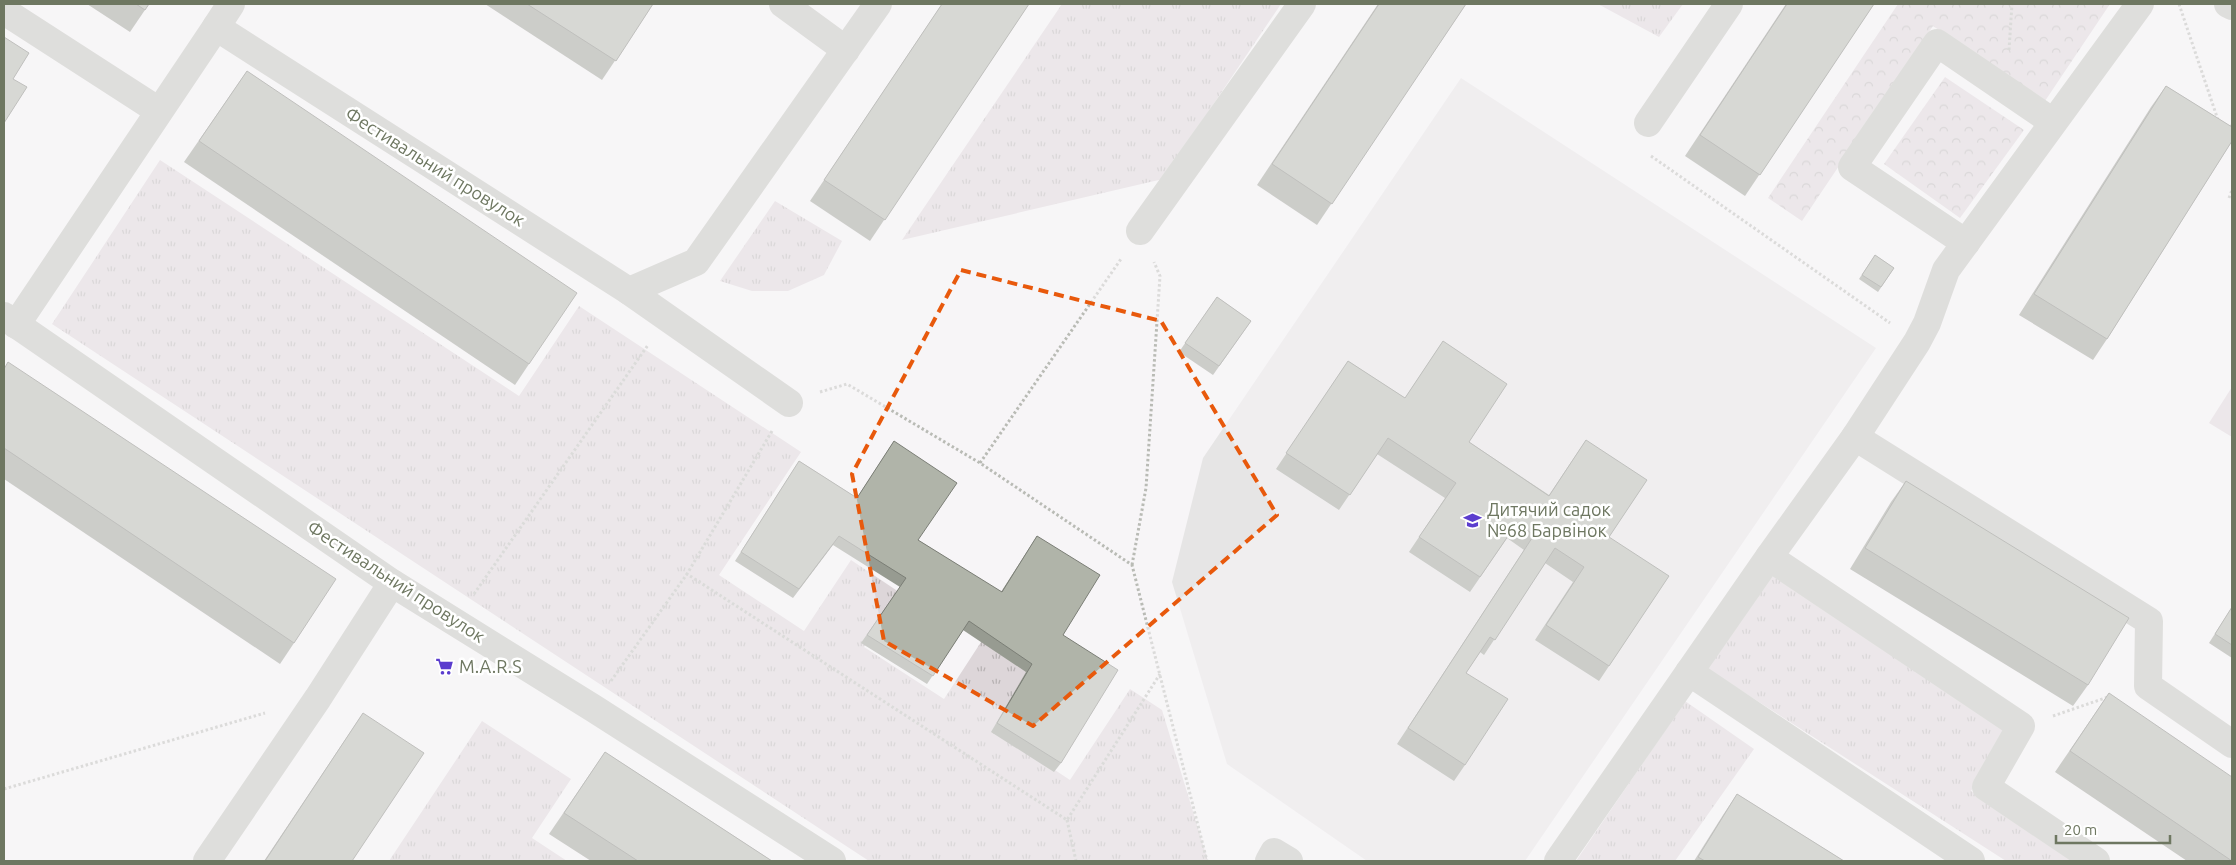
<svg xmlns="http://www.w3.org/2000/svg" width="2236" height="865" viewBox="0 0 2236 865" font-family="Ubuntu,sans-serif">
	<defs>
		<pattern id="grass-tufts" width="24" height="20" patternUnits="userSpaceOnUse" patternTransform="scale(1.25)"><rect width="24" height="20" fill="#ddd6d9"/><path d="M3 7l-1-3M5 7V3M7 7l1-3M15 17l-1-3M17 17v-4M19 17l1-3" fill="none" stroke="#b7b2b3"/></pattern>
		<pattern id="forest-crowns" width="20" height="18" patternUnits="userSpaceOnUse" patternTransform="scale(1.25)"><rect width="20" height="18" fill="#ddd6d9"/><path d="M2 6a3 3 0 1 1 6 0M12 15a3 3 0 1 1 6 0" fill="none" stroke="#b7b2b3"/></pattern>
	</defs>
	<rect width="100%" height="100%" fill="#f7f5f7"/>
	<path fill="#e6e5e5" d="M 1461,78 L 1876,348 L 1525,861 L 1367,861 L 1227,764 L 1172,582 L 1203,458 Z"/>
	<g fill="url(#grass-tufts)">
		<path d="M 1062,4 L 1281,4 L 1163,179 L 902,240 Z"/>
		<path d="M 1598,4 L 1683,4 L 1659,37 Z"/>
		<path d="M 160,160 L 519,396 L 579,306 L 801,452 L 719,575 L 804,631 L 851,560 L 899,592 L 864,647 L 944,699 L 983,639 L 1031,671 L 993,729 L 1070,780 L 1130,689 L 1162,710 L 1208,861 L 869,861 L 52,324 Z"/>
		<path d="M 775,201 L 842,241 L 824,275 L 788,291 L 752,291 L 720,281 Z"/>
		<path d="M 1772,571 L 2011,730 L 1971,791 L 2078,861 L 2006,861 L 1706,668 Z"/>
		<path d="M 1685,701 L 1754,749 L 1675,861 L 1576,861 Z"/>
		<path d="M 482,721 L 571,779 L 532,838 L 567,861 L 389,861 Z"/>
	</g>
	<g fill="url(#forest-crowns)">
		<path d="M 1898,4 L 2110,4 L 2045,101 L 1933,26 L 1802,221 L 1768,198 Z"/>
		<path d="M 1945,77 L 2024,130 L 1960,218 L 1884,164 Z"/>
	</g>
	<path fill="#ddd6d9" d="M 2232,387 L 2232,437 L 2209,423 Z"/>
	<g fill="none" stroke-linecap="round" stroke-linejoin="round">
		<g stroke="#b9bbb5" stroke-width="3" stroke-dasharray="2.5 2.5" stroke-linecap="butt">
			<path d="M 2179,4 L 2218,120"/>
			<path d="M 2009,50 L 2012,4"/>
			<path d="M 1651,156 L 1890,323"/>
			<path d="M 2229,198 L 2232,190"/>
			<path d="M 820,392 L 847,384 L 980,463 L 1132,565 L 1207,861"/>
			<path d="M 772,431 L 687,574 L 1067,820 L 1160,674"/>
			<path d="M 980,463 L 1121,259"/>
			<path d="M 1132,565 L 1146,488 L 1160,276 L 1154,262"/>
			<path d="M 474,594 L 648,345"/>
			<path d="M 611,681 L 687,574"/>
			<path d="M 2053,716 L 2108,697"/>
			<path d="M 4,789 L 265,713"/>
			<path d="M 1067,820 L 1076,861"/>
		</g>
		<g stroke="#bfc2ba" stroke-width="28">
			<path d="M 783,4 L 846,50"/>
			<path d="M 2228,4 L 2232,6"/>
			<path d="M 4,11 L 159,111"/>
			<path d="M 216,27 L 231,4"/>
			<path d="M 1648,123 L 1729,4"/>
			<path d="M 1140,231 L 1302,4"/>
			<path d="M 1966,243 L 1852,167 L 1937,43 L 2053,122"/>
			<path d="M 629,291 L 696,262 L 878,4"/>
			<path d="M 4,316 L 392,583 L 593,708 L 832,861"/>
			<path d="M 16,325 L 216,27 L 629,291 L 789,403"/>
			<path d="M 1855,437 L 2149,621 L 2148,686 L 2232,744"/>
			<path d="M 1769,557 L 2021,726 L 1986,787 L 2096,861"/>
			<path d="M 1689,672 L 1971,861"/>
			<path d="M 207,861 L 318,698 L 392,583"/>
			<path d="M 1269,861 L 1274,852 L 1289,861"/>
			<path d="M 1558,861 L 1769,557 L 1855,437 L 1917,342 L 1927,323 L 1946,270 L 2140,4"/>
		</g>
	</g>
	<g fill="#979b91">
		<path d="M 87,4 L 149,4 L 130,32 Z"/>
		<path d="M 485,4 L 653,4 L 602,80 Z"/>
		<path d="M 942,4 L 1029,4 L 870,241 L 810,201 Z"/>
		<path d="M 1378,4 L 1466,4 L 1317,225 L 1257,185 Z"/>
		<path d="M 1786,4 L 1874,4 L 1745,196 L 1685,156 Z"/>
		<path d="M 247,71 L 529,364 L 515,385 L 184,162 Z"/>
		<path d="M 2166,86 L 2230,126 L 2232,122 L 2232,141 L 2107,339 L 2093,360 L 2019,315 L 2151,107 Z"/>
		<path d="M 1875,255 L 1894,268 L 1878,292 L 1859,279 Z"/>
		<path d="M 1217,297 L 1251,321 L 1213,375 L 1179,352 Z"/>
		<path d="M 1443,341 L 1469,442 L 1549,495 L 1586,440 L 1609,537 L 1609,666 L 1599,681 L 1535,640 L 1573,582 L 1545,563 L 1484,655 L 1480,652 L 1466,673 L 1465,765 L 1454,781 L 1397,744 L 1524,550 L 1507,538 L 1470,592 L 1409,552 L 1445,498 L 1377,454 L 1339,510 L 1276,469 L 1348,361 L 1405,398 Z"/>
		<path d="M 4,368 L 294,643 L 280,664 L 4,479 Z"/>
		<path d="M 894,441 L 918,540 L 1001,592 L 1037,536 L 1063,635 L 1061,763 L 1054,772 L 991,732 L 1026,672 L 963,630 L 927,684 L 861,643 L 900,587 L 833,545 L 793,598 L 735,561 L 799,461 L 857,498 Z"/>
		<path d="M 1906,481 L 2088,685 L 2073,706 L 1850,569 L 1891,502 Z"/>
		<path d="M 2232,607 L 2232,658 L 2209,643 Z"/>
		<path d="M 2109,693 L 2232,861 L 2187,861 L 2055,772 Z"/>
		<path d="M 363,713 L 352,861 L 264,861 L 349,734 Z"/>
		<path d="M 605,752 L 772,861 L 591,861 L 549,834 Z"/>
		<path d="M 1737,794 L 1844,861 L 1694,861 L 1723,815 Z"/>
	</g>
	<g fill="#b0b4a9" stroke="#7b7e76">
		<path d="M 136,4 L 149,4 L 145,10 Z"/>
		<path d="M 527,4 L 653,4 L 616,61 Z"/>
		<path d="M 942,4 L 1029,4 L 885,220 L 824,180 Z"/>
		<path d="M 1379,4 L 1466,4 L 1332,204 L 1272,164 Z"/>
		<path d="M 1787,4 L 1874,4 L 1760,175 L 1700,135 Z"/>
		<path d="M 4,37 L 29,53 L 13,79 L 27,87 L 4,123 Z"/>
		<path d="M 247,71 L 577,293 L 529,364 L 199,141 Z"/>
		<path d="M 2166,86 L 2232,127 L 2232,141 L 2107,339 L 2034,294 Z"/>
		<path d="M 1875,255 L 1894,268 L 1881,287 L 1862,275 Z"/>
		<path d="M 1217,297 L 1251,321 L 1219,366 L 1185,343 Z"/>
		<path d="M 1443,341 L 1507,384 L 1469,442 L 1549,496 L 1586,440 L 1647,480 L 1609,537 L 1669,576 L 1609,666 L 1546,625 L 1584,567 L 1555,548 L 1495,640 L 1490,637 L 1466,673 L 1508,699 L 1465,765 L 1408,728 L 1534,535 L 1517,523 L 1480,577 L 1419,537 L 1456,483 L 1388,438 L 1350,495 L 1286,453 L 1348,361 L 1405,398 Z"/>
		<path d="M 8,362 L 336,579 L 294,643 L 4,448 L 4,369 Z"/>
		<path d="M 894,441 L 957,483 L 918,540 L 1002,592 L 1037,536 L 1100,575 L 1063,635 L 1118,670 L 1061,763 L 997,723 L 1032,664 L 969,621 L 933,676 L 867,635 L 906,578 L 839,536 L 799,589 L 741,552 L 799,461 L 857,498 Z"/>
		<path d="M 1906,481 L 2129,618 L 2088,685 L 1865,548 Z"/>
		<path d="M 2232,607 L 2232,645 L 2215,634 Z"/>
		<path d="M 2109,693 L 2232,777 L 2232,861 L 2070,751 Z"/>
		<path d="M 363,713 L 424,753 L 352,861 L 265,861 Z"/>
		<path d="M 605,752 L 772,861 L 638,861 L 564,813 Z"/>
		<path d="M 1737,794 L 1844,861 L 1705,861 L 1698,857 Z"/>
	</g>
	<path d="M0 0H2236V865H0ZM 961,270 L 1161,321 L 1277,515 L 1033,726 L 884,641 L 852,474 Z" fill="#f7f5f7" fill-opacity=".55" fill-rule="evenodd"/>
	<path fill="none" stroke="#e8590c" stroke-width="4" stroke-dasharray="10 6" stroke-linejoin="round" d="M 961,270 L 1161,321 L 1277,515 L 1033,726 L 884,641 L 852,474 Z"/>
	<defs>
		<symbol id="school-bare" viewBox="-9 -9 18 18"><path d="M0-5L7-2L0 1L-7-2ZM-4 1L0 2.5L4 1V4Q0 6-4 4Z" fill="#5b3dce" stroke="#fff" stroke-width="2.5" paint-order="stroke"/></symbol>
		<symbol id="supermarket-bare" viewBox="-9 -9 18 18"><path d="M-6-5.5h2.5l.6 2H6L4.5 2H-2.5L-4.4-4H-6ZM-1.5 3.2a1.3 1.3 0 1 0 .1 0ZM3 3.2a1.3 1.3 0 1 0 .1 0Z" fill="#5b3dce" stroke="#fff" stroke-width="2.5" paint-order="stroke"/></symbol>
	</defs>
	<g fill-rule="evenodd">
		<use href="#school-bare" x="1460" y="508" width="25" height="25"/>
		<use href="#supermarket-bare" x="432" y="654" width="25" height="25"/>
	</g>
	<g text-anchor="middle" stroke-width="5" stroke-linejoin="round" paint-order="stroke">
		<g font-size="18" fill="#6e7761" stroke="#fff">
			<text transform="translate(435 167) rotate(32)" y="6">Фестивальний провулок</text>
			<text transform="translate(396 582) rotate(33)" y="6">Фестивальний провулок</text>
		</g>
		<g font-size="18" fill="#6e7761" stroke="#fff" text-anchor="start">
			<text x="1487" y="516">Дитячий садок<tspan x="1487" dy="21">№68 Барвінок</tspan></text>
			<text x="459" y="673">M.A.R.S</text>
		</g>
	</g>
	<rect width="2236" height="865" fill="none" stroke="#6e7761" stroke-width="10"/>
	<path d="M2056 835v8h114v-8" fill="none" stroke="#6e7761" stroke-width="2.5"/>
	<text x="2064" y="835" font-size="15" fill="#6e7761" stroke="#ffffff" stroke-width="4" paint-order="stroke">20 m</text>
</svg>
